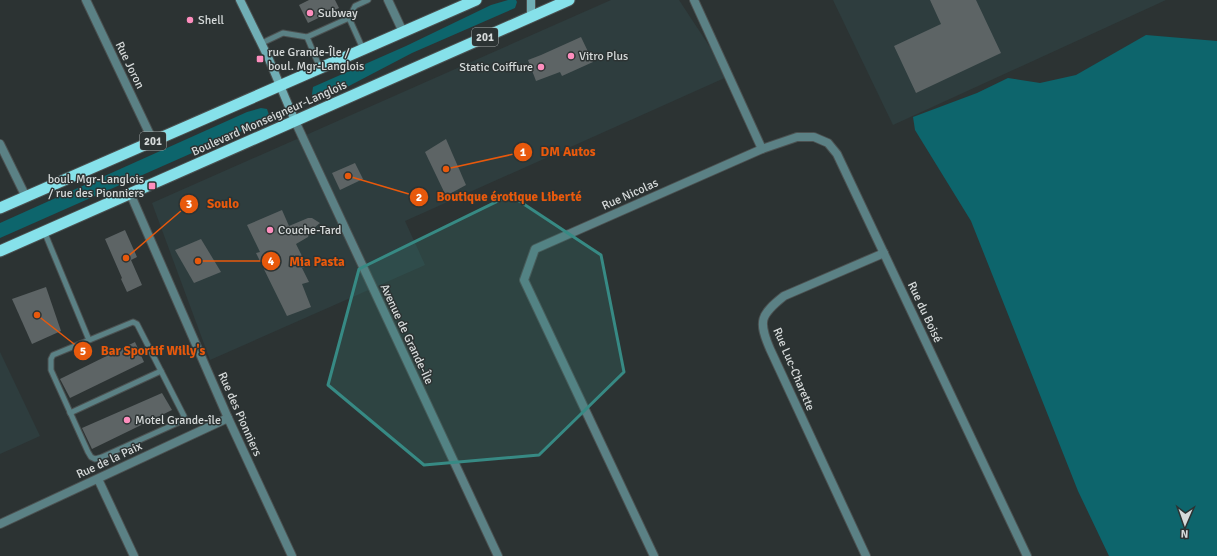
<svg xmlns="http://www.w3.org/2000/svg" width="1217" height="556" viewBox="0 0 1217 556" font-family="Signika,sans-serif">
	<rect width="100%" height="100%" fill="#2c3333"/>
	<g fill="#2e3d3e">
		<path d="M 611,0 L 679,0 L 729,76 L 405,221 L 425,265 L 210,360 L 152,203 Z"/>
		<path d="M 833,0 L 1166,0 L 893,125 Z"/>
		<path d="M 0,352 L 40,436 L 0,454 Z"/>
	</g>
	<g fill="#0d656c">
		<path d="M 508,0 L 516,0 L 517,2 L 515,8 L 412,53 L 326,98 L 313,98 L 312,94 L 313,87 L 406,46 L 491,5 Z"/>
		<path d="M 1146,35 L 1217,41 L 1217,556 L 1109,556 L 1078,491 L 971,221 L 915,130 L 913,117 L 977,93 L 1008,78 L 1040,83 L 1076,75 Z"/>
		<path d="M 261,108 L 267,109 L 269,115 L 267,120 L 0,238 L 0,223 L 247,112 Z"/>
	</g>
	<g fill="#5d6465">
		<path d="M 309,0 L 335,0 L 339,8 L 308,23 L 299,5 Z"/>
		<path d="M 930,0 L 976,0 L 1001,53 L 916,93 L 894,46 L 941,24 Z"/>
		<path d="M 581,37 L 593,62 L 562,76 L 560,72 L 536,81 L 528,60 L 541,55 Z"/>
		<path d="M 446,139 L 466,185 L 446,196 L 425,152 Z"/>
		<path d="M 355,163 L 363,179 L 340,190 L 332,173 Z"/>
		<path d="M 282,210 L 289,226 L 308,218 L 312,218 L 320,223 L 314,228 L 310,229 L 308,237 L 296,244 L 307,266 L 302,268 L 309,282 L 302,284 L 311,307 L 287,316 L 256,253 L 260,252 L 247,225 Z"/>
		<path d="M 125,230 L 137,257 L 131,260 L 142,285 L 127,292 L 121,279 L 122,278 L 105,239 Z"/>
		<path d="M 201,239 L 221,272 L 194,283 L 175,250 Z"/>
		<path d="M 46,287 L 61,331 L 32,344 L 12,299 Z"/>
		<path d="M 135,342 L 144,362 L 70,398 L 60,379 Z"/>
		<path d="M 162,393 L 172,410 L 92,449 L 82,428 Z"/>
	</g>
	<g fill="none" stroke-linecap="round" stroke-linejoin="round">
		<defs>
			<g id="service">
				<path d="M 349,18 L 355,6 L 368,0"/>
				<path d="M 262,43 L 283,33 L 307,37"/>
				<path d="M 320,68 L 307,37 L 349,18 L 363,49"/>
				<path d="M 44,231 L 89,340"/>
				<path d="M 133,322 L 137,324 L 184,416 L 184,420 L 102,457 L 95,459 L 91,457 L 88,452 L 51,370 L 51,359 L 53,355 Z"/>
				<path d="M 70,413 L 161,371"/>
			</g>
			<g id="minor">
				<path d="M 86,0 L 153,141"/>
				<path d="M 388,0 L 403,32"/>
				<path d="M 0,144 L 26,197"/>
				<path d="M 762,149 L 797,137 L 814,137 L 828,143 L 837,154 L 1027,556"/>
				<path d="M 130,193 L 228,418 L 292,556"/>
				<path d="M 98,479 L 134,556"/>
				<path d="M 0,524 L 228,418"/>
				<path d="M 654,556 L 524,280 L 535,249 L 762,149 L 694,0"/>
				<path d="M 866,556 L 770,349 C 758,321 760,315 784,296 L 884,253"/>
			</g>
			<path id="tertiary" d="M 295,121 L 498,556"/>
			<g id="secondary">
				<path d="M 240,0 L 268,57 L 295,121"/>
				<path d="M 531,0 L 531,17"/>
			</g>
			<g id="trunk">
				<path d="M 0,208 L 476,0"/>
				<path d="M 0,251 L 569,0"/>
			</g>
		</defs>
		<use href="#service" stroke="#4b5151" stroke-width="7"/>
		<use href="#minor" stroke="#4b5151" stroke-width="10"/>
		<use href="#tertiary" stroke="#4b5151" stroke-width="10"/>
		<use href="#secondary" stroke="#4b5151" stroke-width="10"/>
		<use href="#trunk" stroke="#4b5151" stroke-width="13"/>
		<use href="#service" stroke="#5b8185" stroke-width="5"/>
		<use href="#minor" stroke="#5b8185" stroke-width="8"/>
		<use href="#tertiary" stroke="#5b8185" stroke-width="8"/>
		<use href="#secondary" stroke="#70aeb5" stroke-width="8"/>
		<use href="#trunk" stroke="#86e1ea" stroke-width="11"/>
	</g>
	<path fill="#378a84" fill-opacity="0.2" stroke="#378a84" stroke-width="3" stroke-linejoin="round" d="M 510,195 L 601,255 L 624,372 L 539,455 L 424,465 L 328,385 L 359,269 Z"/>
	<g fill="#fe8ebe" stroke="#2c3333" stroke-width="1.5">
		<circle cx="310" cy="13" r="4"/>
		<circle cx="190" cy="20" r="4"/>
		<circle cx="571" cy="56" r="4"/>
		<rect x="256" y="55" width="8" height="8" rx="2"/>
		<circle cx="541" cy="67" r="4"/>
		<rect x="148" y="182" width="8" height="8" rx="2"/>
		<circle cx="270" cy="230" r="4"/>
		<circle cx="127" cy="420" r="4"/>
	</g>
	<g text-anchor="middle" stroke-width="3" stroke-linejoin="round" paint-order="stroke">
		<g fill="#2c3333" stroke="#a3a8a8" stroke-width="1">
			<rect x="472" y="28" width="26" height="18" rx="3"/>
			<rect x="140" y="132" width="26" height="18" rx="3"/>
		</g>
		<g font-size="11" font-weight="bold" fill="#d6dada">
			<text x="485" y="41">201</text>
			<text x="153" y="145">201</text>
		</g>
		<g font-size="12" fill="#d6dada" stroke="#2c3333" text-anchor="start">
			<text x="318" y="17">Subway</text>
			<text x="198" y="24">Shell</text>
			<text x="268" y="56">rue Grande-Île /<tspan x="268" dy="14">boul. Mgr-Langlois</tspan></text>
			<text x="579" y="60">Vitro Plus</text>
			<text x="533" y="71" text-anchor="end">Static Coiffure</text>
			<text x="144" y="183" text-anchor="end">boul. Mgr-Langlois<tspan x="144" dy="14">/ rue des Pionniers</tspan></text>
			<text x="278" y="234">Couche-Tard</text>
			<text x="135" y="424">Motel Grande-île</text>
		</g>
		<g font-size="12" fill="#d6dada" stroke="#2c3333">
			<text transform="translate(130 65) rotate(64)" y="4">Rue Joron</text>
			<text transform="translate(269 118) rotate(-24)" y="4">Boulevard Monseigneur-Langlois</text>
			<text transform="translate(630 194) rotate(-24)" y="4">Rue Nicolas</text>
			<text transform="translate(925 312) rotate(65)" y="4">Rue du Boisé</text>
			<text transform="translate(407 334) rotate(65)" y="4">Avenue de Grande-Île</text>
			<text transform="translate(794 369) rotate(67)" y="4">Rue Luc-Charette</text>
			<text transform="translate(240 414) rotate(66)" y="4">Rue des Pionniers</text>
			<text transform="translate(109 460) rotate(-25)" y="4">Rue de la Paix</text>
		</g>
	</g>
	<path fill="none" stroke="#e8590c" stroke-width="1.5" d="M446 169L523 152M348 176L419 197M126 258L189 204M198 261L271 261M37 315L83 351"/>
	<g fill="#e8590c" stroke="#2c3333" stroke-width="1.5">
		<circle cx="446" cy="169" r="4"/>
		<circle cx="348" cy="176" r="4"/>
		<circle cx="126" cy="258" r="4"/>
		<circle cx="198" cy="261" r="4"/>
		<circle cx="37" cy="315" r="4"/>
		<circle cx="523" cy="152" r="10"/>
		<circle cx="419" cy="197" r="10"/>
		<circle cx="189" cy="204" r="10"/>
		<circle cx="271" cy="261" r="10"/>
		<circle cx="83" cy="351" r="10"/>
	</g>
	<g font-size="12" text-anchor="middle" font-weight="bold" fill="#fff">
		<text x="523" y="156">1</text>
		<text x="419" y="201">2</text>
		<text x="189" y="208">3</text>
		<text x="271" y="265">4</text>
		<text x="83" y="355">5</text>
	</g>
	<g font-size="13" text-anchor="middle" font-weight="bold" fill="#e8590c" stroke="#2c3333" stroke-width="3" stroke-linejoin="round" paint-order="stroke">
		<text x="568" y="156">DM Autos</text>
		<text x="509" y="201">Boutique érotique Liberté</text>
		<text x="223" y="208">Soulo</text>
		<text x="317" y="266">Mia Pasta</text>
		<text x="153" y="355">Bar Sportif Willy's</text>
	</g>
	<g transform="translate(1185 524) rotate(182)" stroke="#2c3333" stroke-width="3" paint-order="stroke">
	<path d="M0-3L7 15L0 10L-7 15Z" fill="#d6dada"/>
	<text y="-6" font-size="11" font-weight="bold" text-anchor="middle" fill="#d6dada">N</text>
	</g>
</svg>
